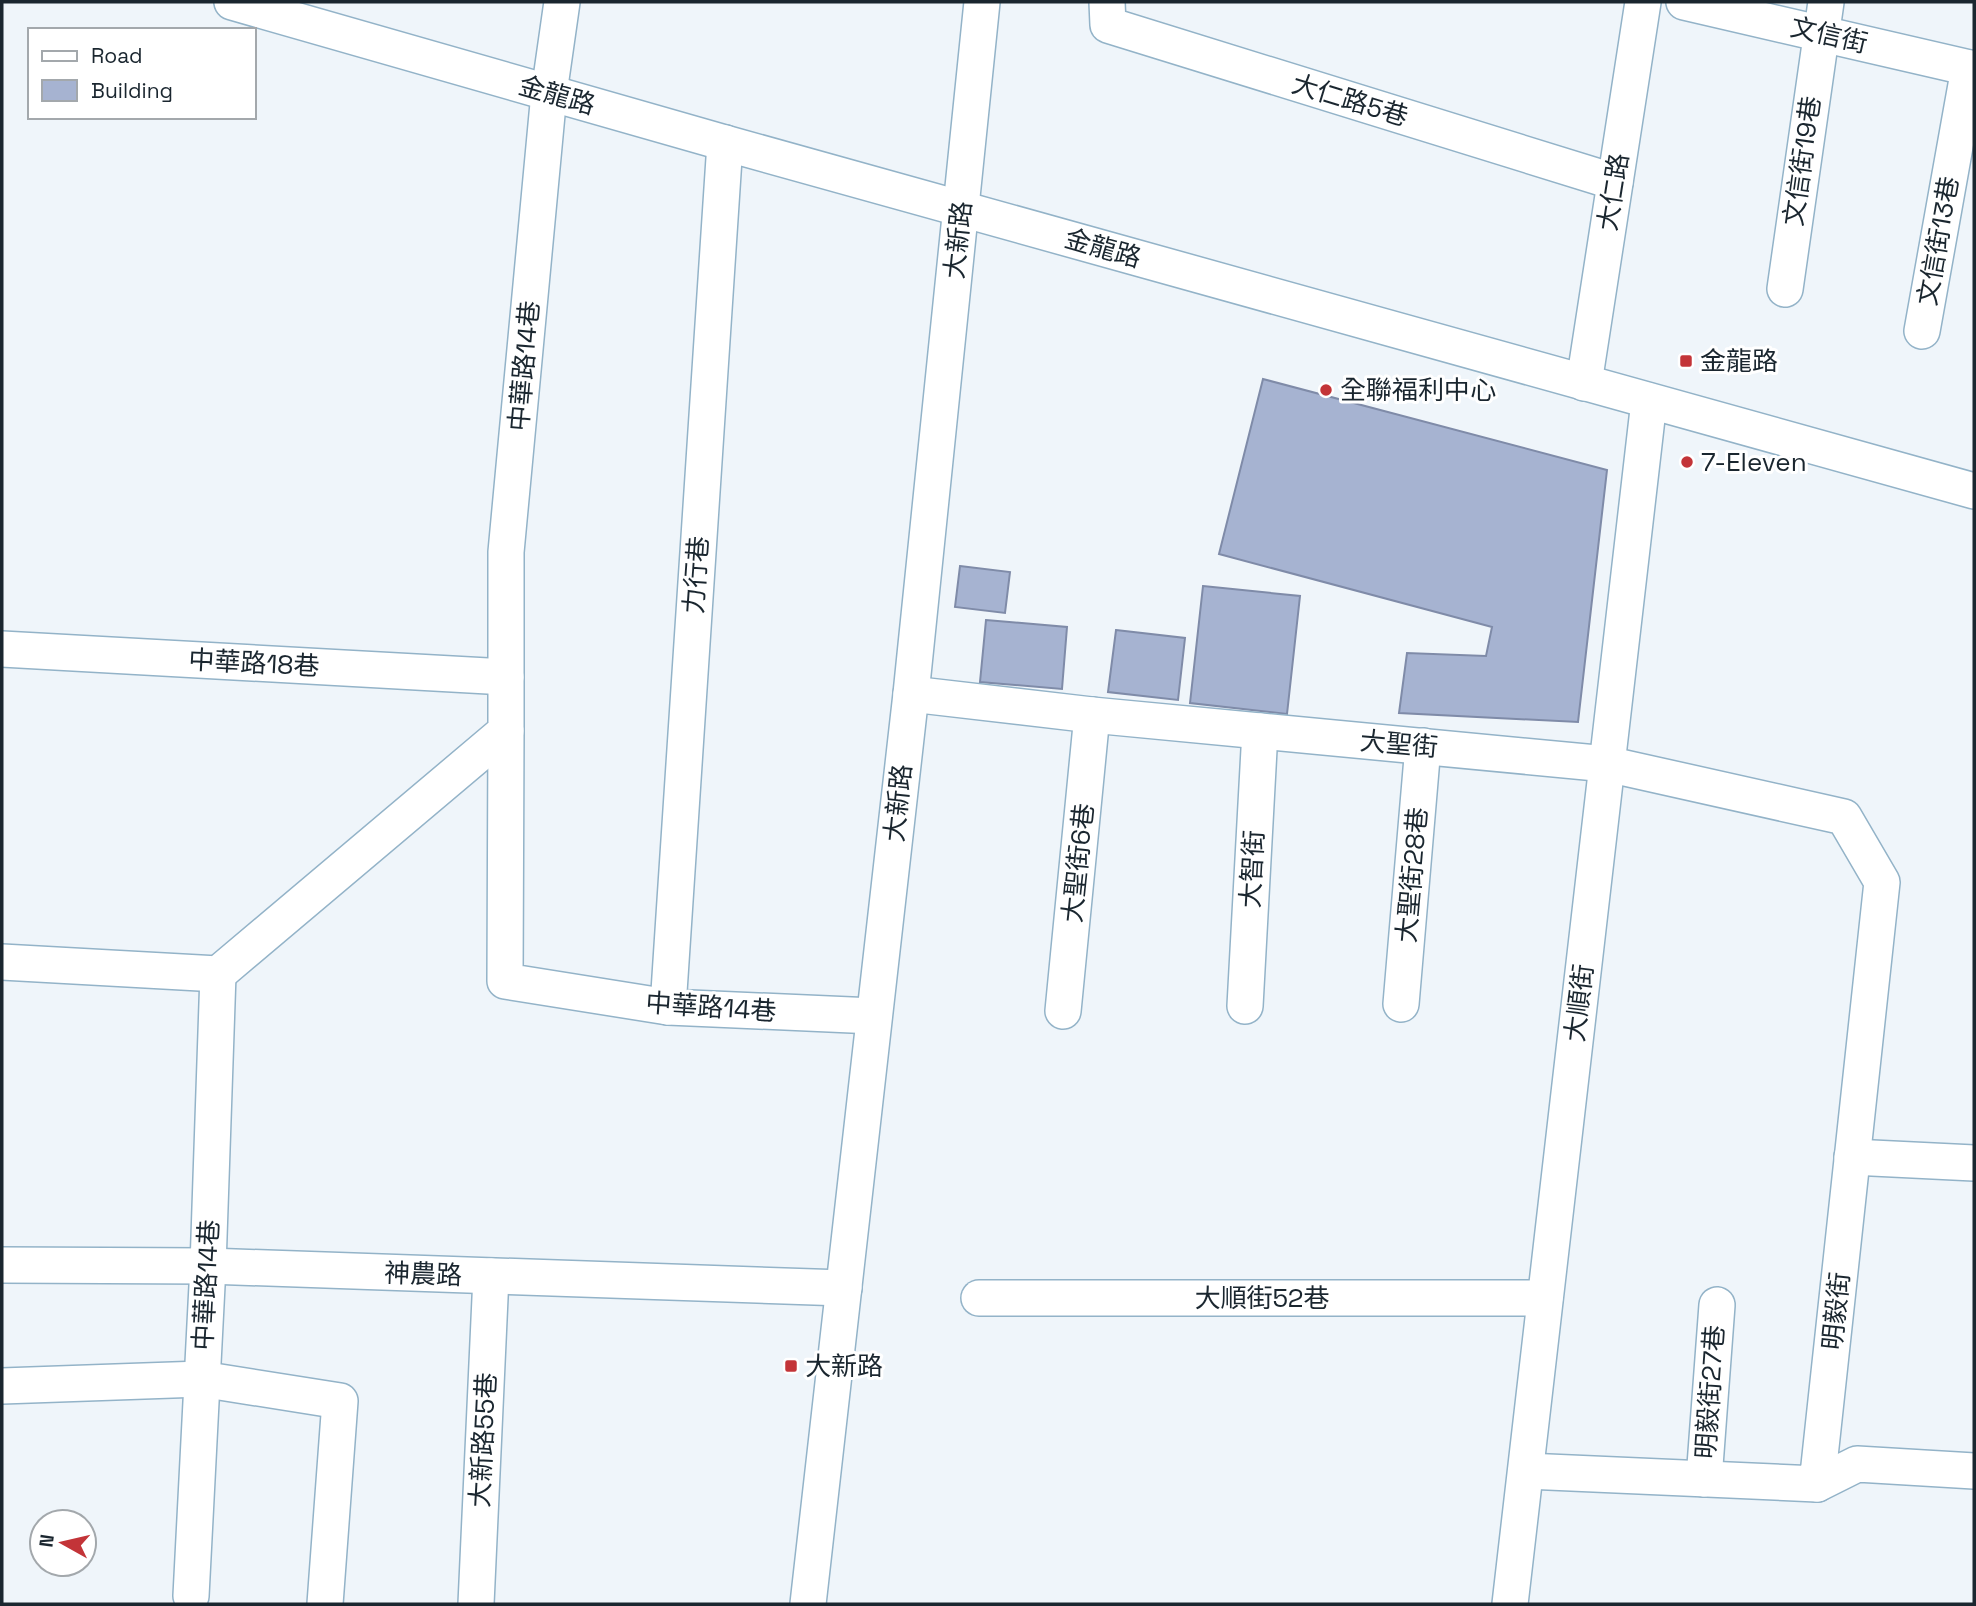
<svg xmlns="http://www.w3.org/2000/svg" width="1976" height="1606" viewBox="0 0 1976 1606" font-family="'Space Grotesk','Noto Sans TC',sans-serif">
	<rect width="100%" height="100%" fill="#eff5fa"/>
	<g fill="#a6b3d1" stroke="#7f8ba8" stroke-width="2">
		<path d="M 1263,379 L 1607,470 L 1578,722 L 1399,713 L 1407,653 L 1486,656 L 1492,627 L 1219,554 Z"/>
		<path d="M 960,566 L 1010,572 L 1005,613 L 955,607 Z"/>
		<path d="M 1203,586 L 1300,596 L 1287,714 L 1190,703 Z"/>
		<path d="M 986,620 L 1067,627 L 1062,689 L 980,682 Z"/>
		<path d="M 1116,630 L 1185,638 L 1178,700 L 1108,692 Z"/>
	</g>
	<g fill="none" stroke-linecap="round" stroke-linejoin="round">
		<defs>
			<g id="minor">
				<path d="M 232,2 L 725,143 L 1974,491"/>
				<path d="M 1107,2 L 1108,25 L 1615,182"/>
				<path d="M 1684,2 L 1974,69"/>
				<path d="M 1785,289 L 1826,2"/>
				<path d="M 1922,331 L 1969,68"/>
				<path d="M 1584,383 L 1643,2"/>
				<path d="M 2,649 L 506,677"/>
				<path d="M 911,694 L 1092,715 L 1607,764 L 1844,817 L 1882,882 L 1817,1484 L 1526,1471"/>
				<path d="M 506,731 L 505,981 L 668,1007 L 874,1016"/>
				<path d="M 2,962 L 218,974 L 506,731 L 506,552 L 549,93 L 562,2"/>
				<path d="M 1401,1004 L 1423,746"/>
				<path d="M 1245,1006 L 1260,731"/>
				<path d="M 668,1007 L 725,143"/>
				<path d="M 1063,1011 L 1092,715"/>
				<path d="M 1852,1157 L 1974,1163"/>
				<path d="M 2,1265 L 208,1266 L 844,1288"/>
				<path d="M 979,1298 L 1545,1298"/>
				<path d="M 2,1386 L 201,1379 L 340,1401 L 325,1604"/>
				<path d="M 1704,1479 L 1717,1305"/>
				<path d="M 1817,1484 L 1857,1464 L 1974,1471"/>
				<path d="M 191,1596 L 208,1266 L 218,974"/>
				<path d="M 476,1604 L 491,1276"/>
				<path d="M 808,1604 L 911,694 L 982,2"/>
				<path d="M 1510,1604 L 1649,401"/>
			</g>
		</defs>
		<use href="#minor" stroke="#93b3c8" stroke-width="38"/>
		<use href="#minor" stroke="#fff" stroke-width="35"/>
	</g>
	<g fill="#c33438" stroke="#fff" stroke-width="2.5">
		<rect x="1679" y="354" width="14" height="14" rx="3.5"/>
		<circle cx="1326" cy="390" r="7"/>
		<circle cx="1687" cy="462" r="7"/>
		<rect x="784" y="1359" width="14" height="14" rx="3.5"/>
	</g>
	<g text-anchor="middle" stroke-width="6" stroke-linejoin="round" paint-order="stroke">
		<g font-size="26" fill="#1a262f" stroke="#fff">
			<text transform="translate(1829 35) rotate(13)" y="9">文信街</text>
			<text transform="translate(557 95) rotate(16)" y="9">金龍路</text>
			<text transform="translate(1350 100) rotate(17)" y="9">大仁路5巷</text>
			<text transform="translate(1802 161) rotate(-82)" y="9">文信街19巷</text>
			<text transform="translate(1613 192) rotate(-81)" y="9">大仁路</text>
			<text transform="translate(958 240) rotate(-84)" y="9">大新路</text>
			<text transform="translate(1938 241) rotate(-80)" y="9">文信街13巷</text>
			<text transform="translate(1103 248) rotate(16)" y="9">金龍路</text>
			<text transform="translate(524 366) rotate(-85)" y="9">中華路14巷</text>
			<text transform="translate(696 575) rotate(-86)" y="9">力行巷</text>
			<text transform="translate(254 663) rotate(3)" y="9">中華路18巷</text>
			<text transform="translate(1399 744) rotate(5)" y="9">大聖街</text>
			<text transform="translate(898 803) rotate(-84)" y="9">大新路</text>
			<text transform="translate(1078 863) rotate(-84)" y="9">大聖街6巷</text>
			<text transform="translate(1252 869) rotate(-87)" y="9">大智街</text>
			<text transform="translate(1412 875) rotate(-85)" y="9">大聖街28巷</text>
			<text transform="translate(1579 1003) rotate(-83)" y="9">大順街</text>
			<text transform="translate(711 1007) rotate(4)" y="9">中華路14巷</text>
			<text transform="translate(423 1274) rotate(2)" y="9">神農路</text>
			<text transform="translate(206 1285) rotate(-87)" y="9">中華路14巷</text>
			<text x="1262" y="1307">大順街52巷</text>
			<text transform="translate(1836 1311) rotate(-84)" y="9">明毅街</text>
			<text transform="translate(1710 1392) rotate(-86)" y="9">明毅街27巷</text>
			<text transform="translate(483 1440) rotate(-87)" y="9">大新路55巷</text>
		</g>
		<g font-size="26" fill="#1a262f" stroke="#fff" text-anchor="start">
			<text x="1700" y="370">金龍路</text>
			<text x="1340" y="399">全聯福利中心</text>
			<text x="1701" y="471">7-Eleven</text>
			<text x="805" y="1375">大新路</text>
		</g>
	</g>
	<rect width="1976" height="1606" fill="none" stroke="#1a262f" stroke-width="7"/>
	<rect x="28" y="28" width="228" height="91" fill="#ffffff" stroke="#a3a8ac" stroke-width="2"/>
	<rect x="42" y="51" width="35" height="10" fill="#ffffff" stroke="#a3a8ac" stroke-width="2"/>
	<text x="91" y="63" font-size="21" fill="#1a262f">Road</text>
	<rect x="42" y="80" width="35" height="21" fill="#a6b3d1" stroke="#a3a8ac" stroke-width="2"/>
	<text x="91" y="98" font-size="21" fill="#1a262f">Building</text>
	<g transform="translate(63 1543) rotate(278)"><circle r="33" fill="#ffffff" stroke="#a3a8ac" stroke-width="2"/>
	<path d="M0-5L12 26L0 18L-12 26Z" fill="#c33438"/>
	<text y="-10" font-size="19" font-weight="bold" text-anchor="middle" fill="#1a262f">N</text>
	</g>
</svg>
